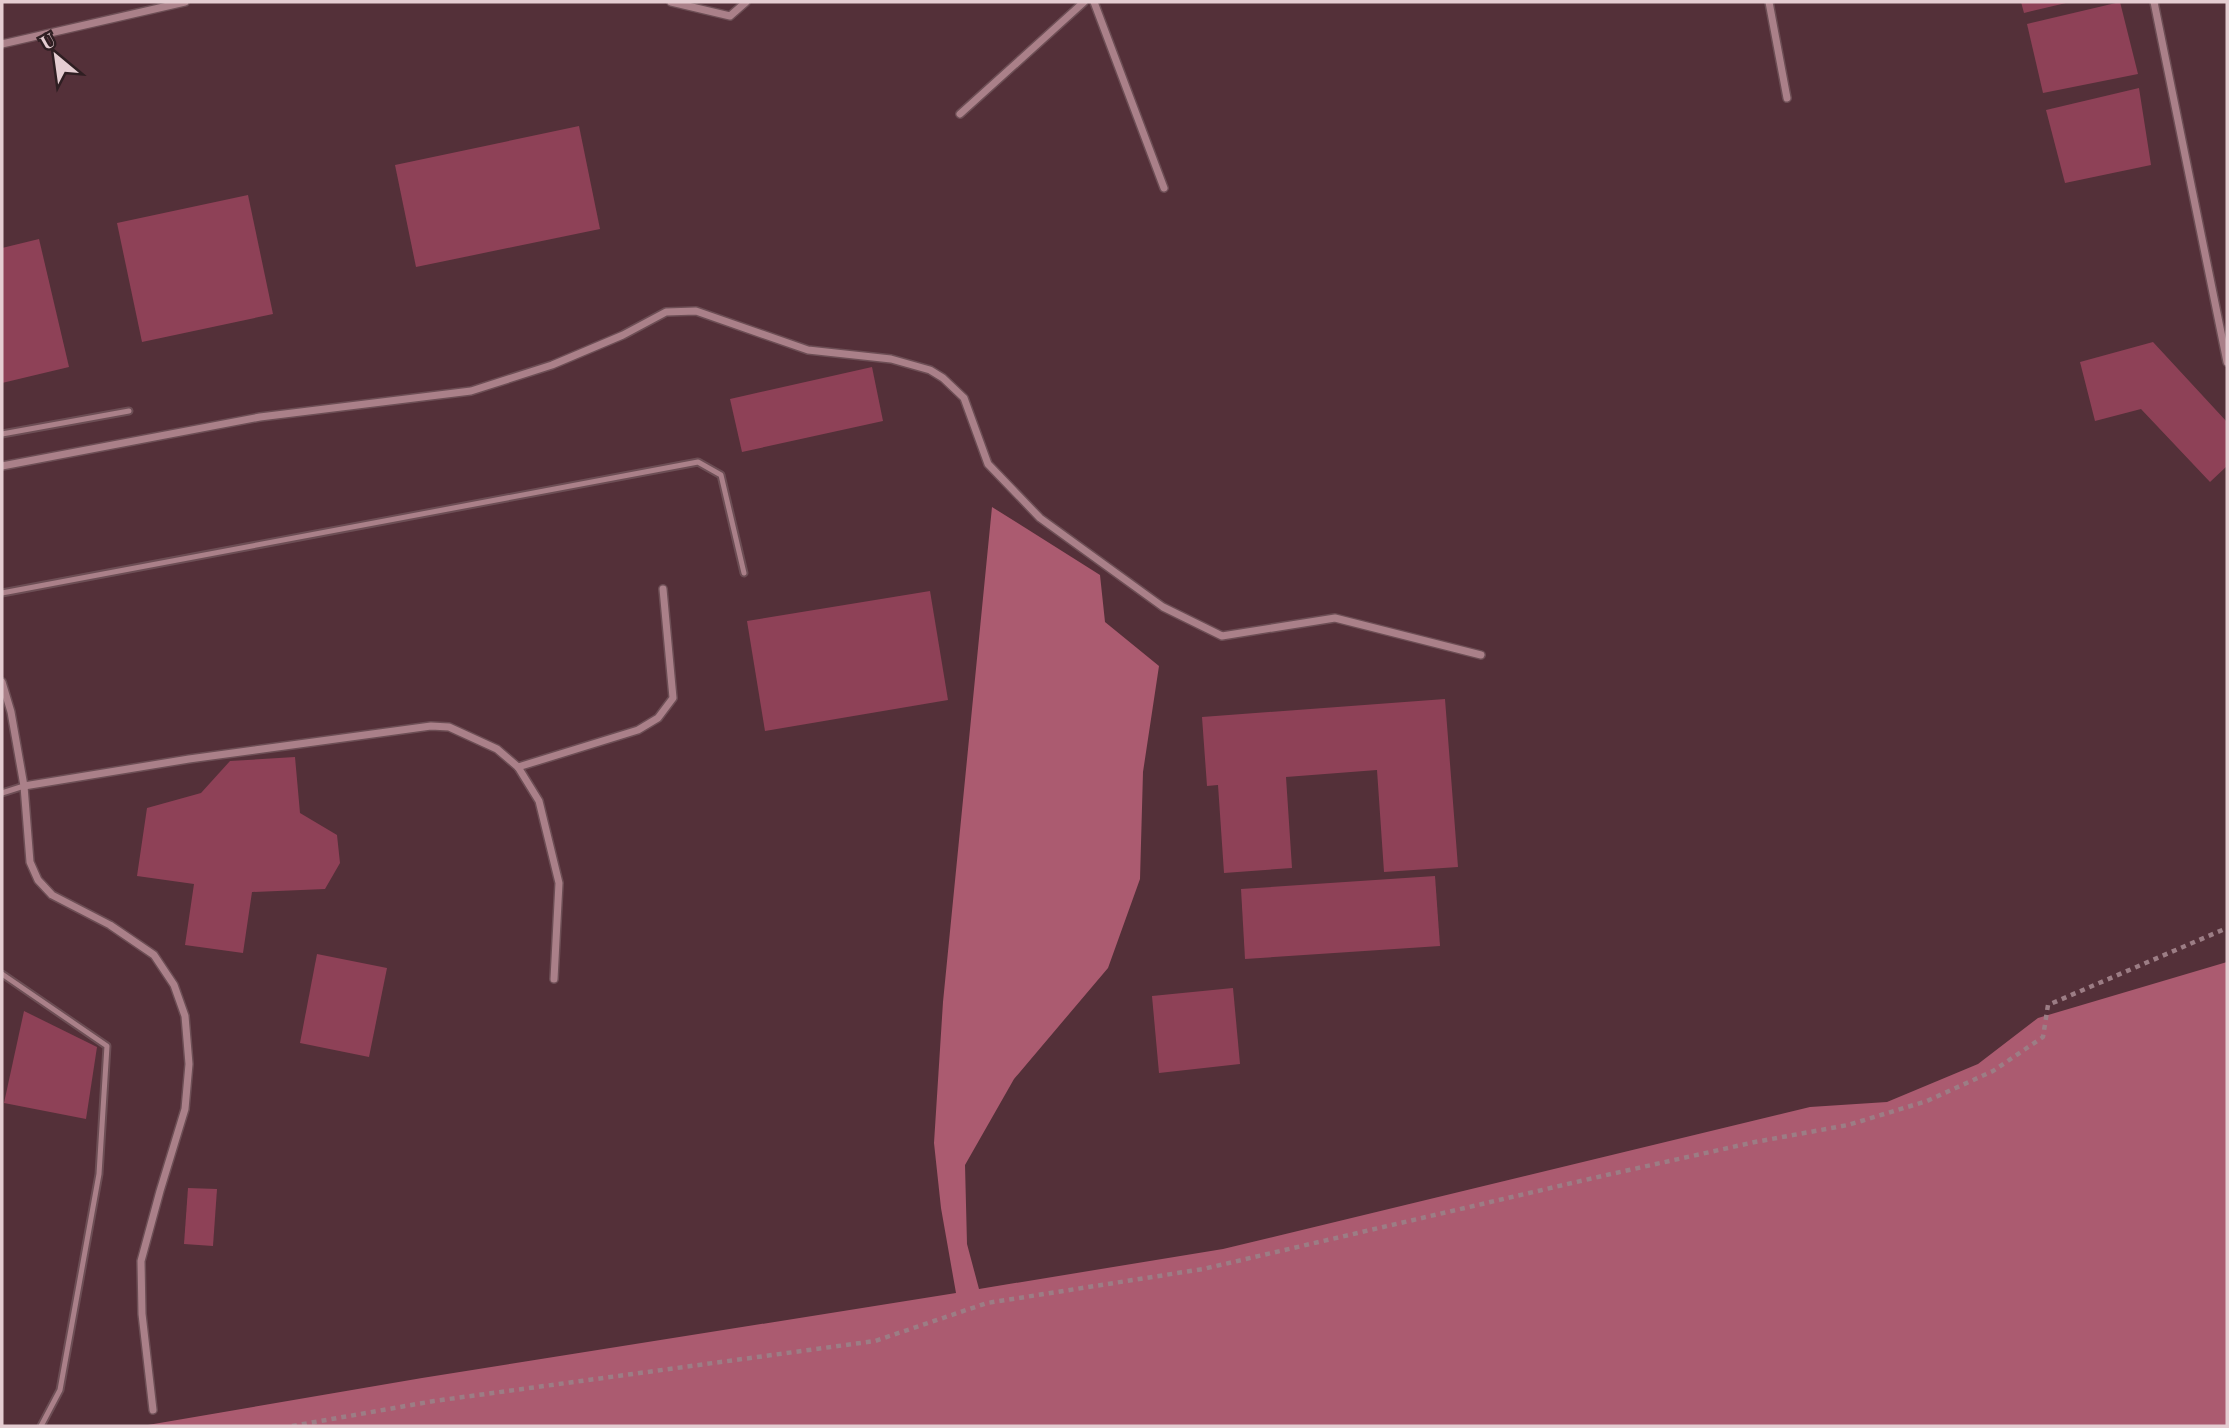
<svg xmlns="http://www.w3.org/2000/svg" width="2229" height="1428" viewBox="0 0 2229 1428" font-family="'Playfair Display',serif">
	<rect width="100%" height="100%" fill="#543039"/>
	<path fill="#ab5b70" d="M 992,507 L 1100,575 L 1105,622 L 1159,666 L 1143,772 L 1140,879 L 1108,968 L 1014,1079 L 965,1165 L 967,1244 L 979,1289 L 1223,1249 L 1810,1107 L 1887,1102 L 1978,1064 L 2038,1018 L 2227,962 L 2227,1426 L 142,1426 L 422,1378 L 956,1293 L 941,1208 L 934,1143 L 943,1002 Z"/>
	<g fill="#8e4157">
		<path d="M 2021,2 L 2066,2 L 2066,3 L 2024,13 Z"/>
		<path d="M 2120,2 L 2138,74 L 2043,93 L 2027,24 Z"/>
		<path d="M 2139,88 L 2151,165 L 2065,183 L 2046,110 Z"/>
		<path d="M 579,126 L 600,229 L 416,267 L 395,165 Z"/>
		<path d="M 248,195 L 273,314 L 142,342 L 117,223 Z"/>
		<path d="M 39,239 L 69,367 L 2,383 L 2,248 Z"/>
		<path d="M 2153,342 L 2227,422 L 2227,466 L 2210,482 L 2141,409 L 2095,421 L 2080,362 Z"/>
		<path d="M 872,367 L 883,421 L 742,452 L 730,399 Z"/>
		<path d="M 930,591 L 948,700 L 765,731 L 747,621 Z"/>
		<path d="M 1445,699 L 1458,867 L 1384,872 L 1377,770 L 1286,777 L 1292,868 L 1224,873 L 1218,785 L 1207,786 L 1202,717 Z"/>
		<path d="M 295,757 L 300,813 L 337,835 L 340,863 L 325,889 L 252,892 L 243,953 L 185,945 L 194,884 L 137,876 L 147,808 L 201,793 L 230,761 Z"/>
		<path d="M 1435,876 L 1440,946 L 1245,959 L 1241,889 Z"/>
		<path d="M 317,954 L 387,968 L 369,1057 L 300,1043 Z"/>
		<path d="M 1233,988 L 1240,1064 L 1159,1073 L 1152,996 Z"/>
		<path d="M 24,1011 L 97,1047 L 86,1119 L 4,1103 Z"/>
		<path d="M 188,1188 L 217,1189 L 213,1246 L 184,1244 Z"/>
	</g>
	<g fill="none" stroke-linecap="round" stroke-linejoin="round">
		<defs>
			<g id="lane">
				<path d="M 2,434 L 129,411"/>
				<path d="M 2,593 L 698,462 L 721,475 L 744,573"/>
				<path d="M 2,793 L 24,786"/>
				<path d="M 2,974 L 107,1046 L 99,1174 L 60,1390 L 41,1426"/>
			</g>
			<g id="street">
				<path d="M 671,2 L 730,16 L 746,2"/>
				<path d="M 1094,2 L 1164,188"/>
				<path d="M 1769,2 L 1787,98"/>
				<path d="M 2154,2 L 2227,362"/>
				<path d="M 2,44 L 185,2"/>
				<path d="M 960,114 L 1084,2"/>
				<path d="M 2,466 L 260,417 L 471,391 L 552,365 L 623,335 L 666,312 L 696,311 L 808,350 L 891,359 L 930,370 L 943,378 L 964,398 L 988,464 L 1040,518 L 1163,607 L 1222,636 L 1335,618 L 1481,655"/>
				<path d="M 2,682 L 11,712 L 24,786 L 30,862 L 38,880 L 52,895 L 110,925 L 154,955 L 174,985 L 185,1016 L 189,1064 L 185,1109 L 160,1191 L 141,1261 L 142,1314 L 153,1410"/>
				<path d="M 518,767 L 638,730 L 658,718 L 673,698 L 663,589"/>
				<path d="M 24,786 L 189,759 L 431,726 L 449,727 L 497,749 L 518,767 L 539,801 L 559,883 L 554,979"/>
			</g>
		</defs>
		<use href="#lane" stroke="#6d4e55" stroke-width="9"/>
		<use href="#street" stroke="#6d4e55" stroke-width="10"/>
		<path stroke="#9c7d85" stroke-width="4.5" stroke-dasharray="5 5" stroke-linecap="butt" d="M 292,1426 L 434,1401 L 875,1341 L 987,1303 L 1203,1269 L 1602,1176 L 1755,1142 L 1848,1125 L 1927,1101 L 1993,1071 L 2043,1037 L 2048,1005 L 2227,928"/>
		<use href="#lane" stroke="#aa8089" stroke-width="5"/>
		<use href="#street" stroke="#aa8089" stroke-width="7"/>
	</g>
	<rect width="2229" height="1428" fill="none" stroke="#e5cdd2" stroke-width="7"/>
	<g transform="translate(56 56) rotate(331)" stroke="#2f1e22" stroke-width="5" paint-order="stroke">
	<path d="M0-5L12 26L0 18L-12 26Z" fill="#e5cdd2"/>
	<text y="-10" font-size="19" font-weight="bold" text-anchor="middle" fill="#e5cdd2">U</text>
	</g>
</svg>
